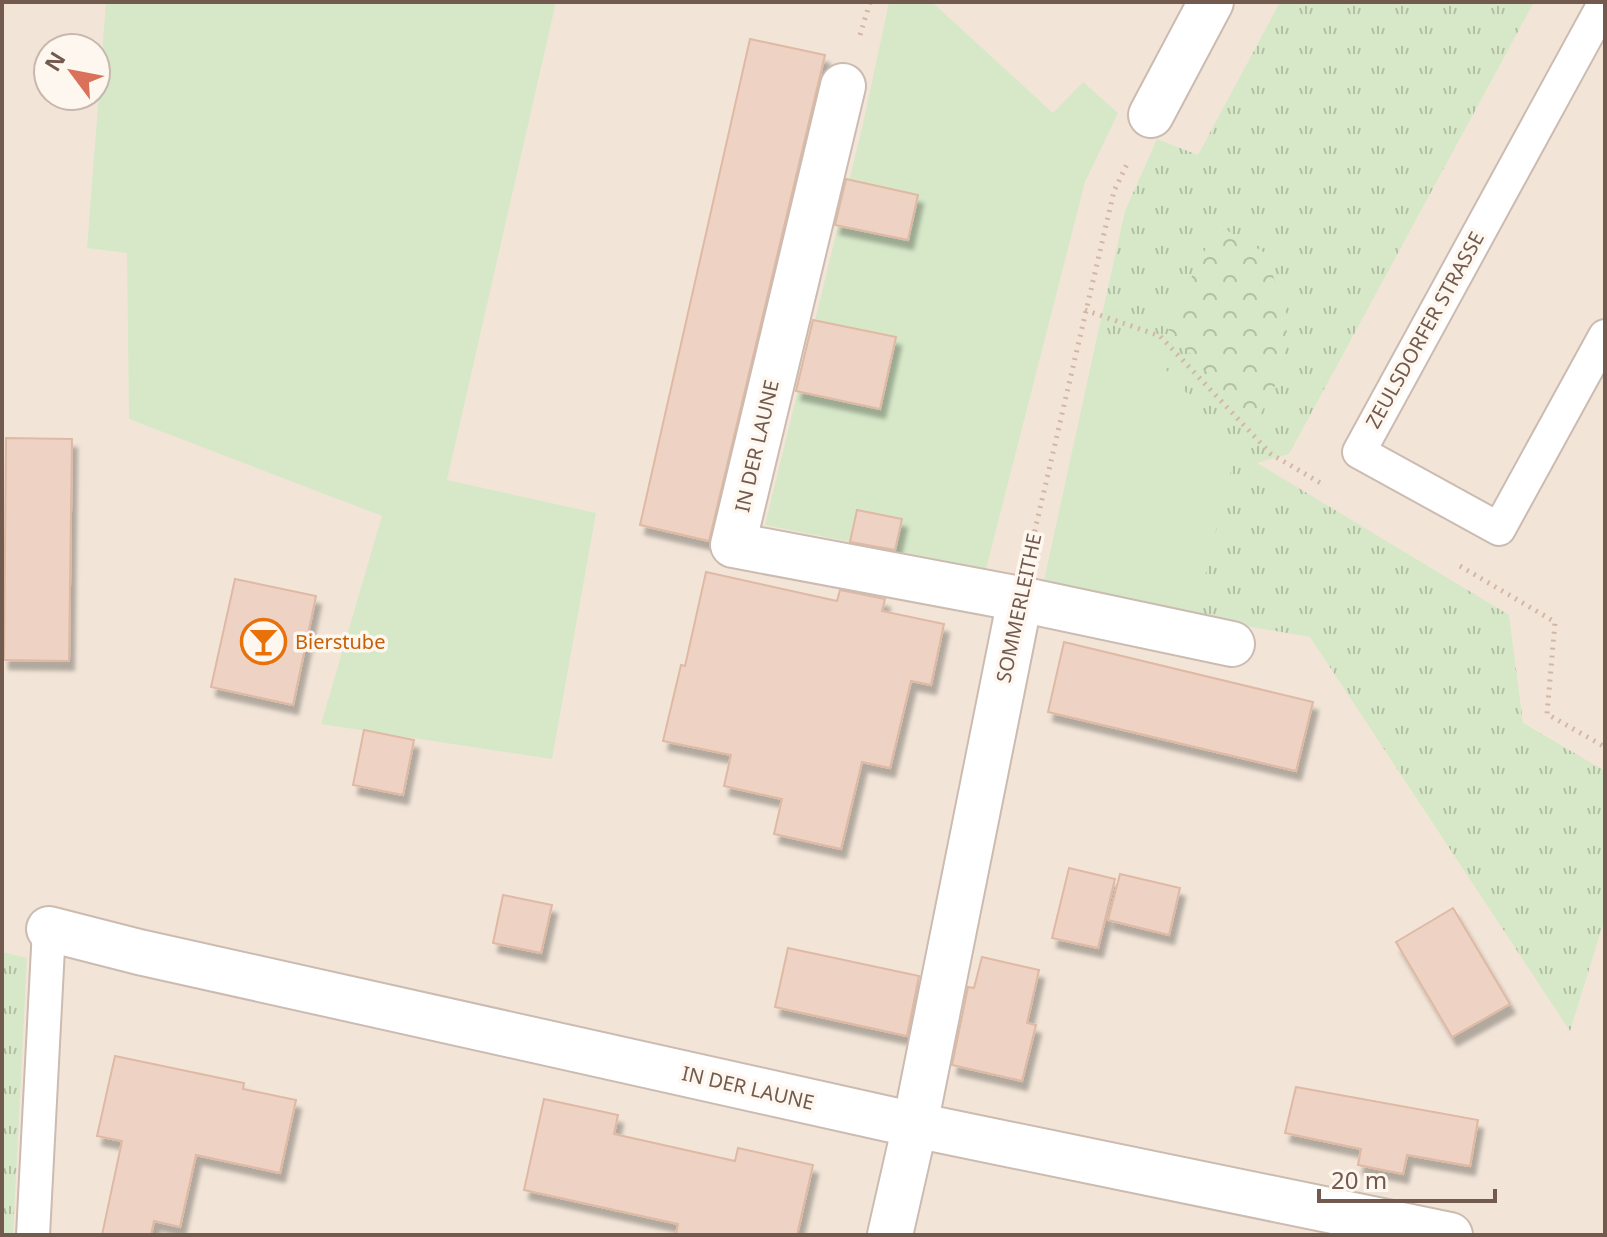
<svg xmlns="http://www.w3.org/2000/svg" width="1607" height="1237" viewBox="0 0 1607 1237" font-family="'Noto Sans',sans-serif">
	<defs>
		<pattern id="grass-tufts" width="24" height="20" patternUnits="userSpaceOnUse" patternTransform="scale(2)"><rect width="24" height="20" fill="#d6e8c8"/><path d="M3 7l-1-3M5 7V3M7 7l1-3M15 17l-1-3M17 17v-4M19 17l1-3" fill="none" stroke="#b2bfa5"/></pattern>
		<pattern id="park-crowns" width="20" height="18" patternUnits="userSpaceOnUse" patternTransform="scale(2)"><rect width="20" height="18" fill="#d6e8c8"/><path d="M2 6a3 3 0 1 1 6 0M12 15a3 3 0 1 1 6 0" fill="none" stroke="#b2bfa5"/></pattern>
		<filter id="shadow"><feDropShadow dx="5" dy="9" stdDeviation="2" flood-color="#0004"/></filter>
	</defs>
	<rect width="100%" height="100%" fill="#fbf3e9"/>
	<path fill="#f2e5d8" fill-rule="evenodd" d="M 2,2 L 1605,2 L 1605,1235 L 2,1235 ZM 48,48 L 96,48 L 96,96 L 48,96 Z"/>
	<g fill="url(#grass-tufts)">
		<path d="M 1280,2 L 1534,2 L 1289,454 L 1257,463 L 1509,615 L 1523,723 L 1605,771 L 1605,918 L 1570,1031 L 1310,637 L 1195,617 L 1097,337 L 1125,211 L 1157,139 L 1198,155 Z"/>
		<path d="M 2,952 L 27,958 L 13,1235 L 2,1235 Z"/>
	</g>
	<path fill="url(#park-crowns)" d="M 1218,225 L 1265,253 L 1288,318 L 1283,370 L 1255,425 L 1166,327 Z"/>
	<g fill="#d6e8c8">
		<path d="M 106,2 L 556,2 L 447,480 L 596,513 L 552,759 L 321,724 L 382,516 L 129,419 L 127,253 L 87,248 Z"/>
		<path d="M 889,2 L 932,2 L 1053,113 L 1083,82 L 1118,113 L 1085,182 L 986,569 L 765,525 L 863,124 Z"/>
		<path d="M 1097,337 L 1146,347 L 1236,449 L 1195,617 L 1043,585 Z"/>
	</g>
	<g fill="#eed2c3" stroke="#dfb9a4" stroke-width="2" filter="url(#shadow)">
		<path d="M 750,39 L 825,55 L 709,541 L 640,525 Z"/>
		<path d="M 846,179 L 918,195 L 908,240 L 835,225 Z"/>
		<path d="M 813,320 L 896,337 L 880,409 L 796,391 Z"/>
		<path d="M 6,438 L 72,439 L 69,661 L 4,660 Z"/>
		<path d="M 857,510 L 902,519 L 895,550 L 850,542 Z"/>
		<path d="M 706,572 L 837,601 L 840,590 L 885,599 L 882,611 L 944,624 L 931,685 L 911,681 L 890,768 L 862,762 L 841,849 L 774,834 L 782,799 L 724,786 L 731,755 L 663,741 L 681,665 L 685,666 Z"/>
		<path d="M 235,579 L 316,596 L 293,705 L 211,687 Z"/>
		<path d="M 1064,642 L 1313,702 L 1296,771 L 1048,712 Z"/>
		<path d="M 364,730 L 414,740 L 403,795 L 353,785 Z"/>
		<path d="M 1069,868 L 1115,879 L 1098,948 L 1052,938 Z"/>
		<path d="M 1120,874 L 1180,888 L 1169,935 L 1108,920 Z"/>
		<path d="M 503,895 L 552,905 L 541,953 L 493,943 Z"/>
		<path d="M 1453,908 L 1510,1004 L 1452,1037 L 1396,942 Z"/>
		<path d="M 788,948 L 919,976 L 907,1036 L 775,1007 Z"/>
		<path d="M 982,957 L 1039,970 L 1027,1023 L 1036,1025 L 1022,1081 L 952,1065 L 968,987 L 974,988 Z"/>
		<path d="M 115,1056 L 244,1083 L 243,1089 L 296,1100 L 280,1173 L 196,1155 L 180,1227 L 154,1221 L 151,1235 L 102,1235 L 122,1141 L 97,1136 Z"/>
		<path d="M 1296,1087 L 1478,1120 L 1470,1166 L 1407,1155 L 1403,1174 L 1358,1165 L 1361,1149 L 1285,1133 Z"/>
		<path d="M 544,1099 L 618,1115 L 614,1134 L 735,1161 L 738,1148 L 813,1165 L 797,1235 L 676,1235 L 678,1224 L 524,1190 Z"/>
	</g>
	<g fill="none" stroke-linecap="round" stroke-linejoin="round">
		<defs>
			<g id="service">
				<path d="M 1605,2 L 1359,452 L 1499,529 L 1605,336"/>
				<path d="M 33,1235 L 49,929"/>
			</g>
			<g id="minor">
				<path d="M 843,86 L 733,545 L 1020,599 L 1232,644"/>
				<path d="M 1151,115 L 1211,2"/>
				<path d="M 49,929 L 139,952 L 915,1125 L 1450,1235"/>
				<path d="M 890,1235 L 915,1125 L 1020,599"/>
			</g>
		</defs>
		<use href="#service" stroke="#ccbbb0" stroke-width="36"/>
		<use href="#minor" stroke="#ccbbb0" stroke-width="48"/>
		<g stroke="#d3b6a6" stroke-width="5" stroke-dasharray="2 6" stroke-linecap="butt">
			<path d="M 860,35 L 870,2"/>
			<path d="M 1085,310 L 1160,336 L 1271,454 L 1324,485"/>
			<path d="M 1031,547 L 1114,191 L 1128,162"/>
			<path d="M 1460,566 L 1555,622 L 1547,714 L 1605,747"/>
		</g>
		<use href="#service" stroke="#fff" stroke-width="32"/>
		<use href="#minor" stroke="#fff" stroke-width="44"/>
	</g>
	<defs>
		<symbol id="bar-ring" viewBox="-11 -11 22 22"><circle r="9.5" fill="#fef7ef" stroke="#e8710a" stroke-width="1.5"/><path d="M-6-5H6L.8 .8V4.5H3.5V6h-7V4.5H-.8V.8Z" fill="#e8710a"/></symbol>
	</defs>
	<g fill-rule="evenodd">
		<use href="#bar-ring" x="238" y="616" width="51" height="51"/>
	</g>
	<g text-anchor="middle" stroke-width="7" stroke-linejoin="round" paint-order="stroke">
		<g font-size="20" fill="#735a4e" stroke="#fef7ef">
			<text transform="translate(1425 330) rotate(-61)" y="7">ZEULSDORFER STRASSE</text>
			<text transform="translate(757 446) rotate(-77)" y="7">IN DER LAUNE</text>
			<text transform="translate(1019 608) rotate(-78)" y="7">SOMMERLEITHE</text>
			<text transform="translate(748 1088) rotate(13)" y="7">IN DER LAUNE</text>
		</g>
		<g font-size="20" fill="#c56008" stroke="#fef7ef" text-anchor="start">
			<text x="295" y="649">Bierstube</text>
		</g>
	</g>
	<rect width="1607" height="1237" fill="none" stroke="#735a4e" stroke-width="8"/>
	<g transform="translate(72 72) rotate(302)"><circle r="38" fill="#fef7ef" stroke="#c6b8af" stroke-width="2"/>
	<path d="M0-6L14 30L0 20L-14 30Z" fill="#da7159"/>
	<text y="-12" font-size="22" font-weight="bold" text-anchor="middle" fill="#735a4e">N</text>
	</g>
	<path d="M1319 1189v12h176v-12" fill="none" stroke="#735a4e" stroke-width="4"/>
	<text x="1331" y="1189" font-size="24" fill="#735a4e" stroke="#fef7ef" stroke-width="6" paint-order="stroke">20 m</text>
</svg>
